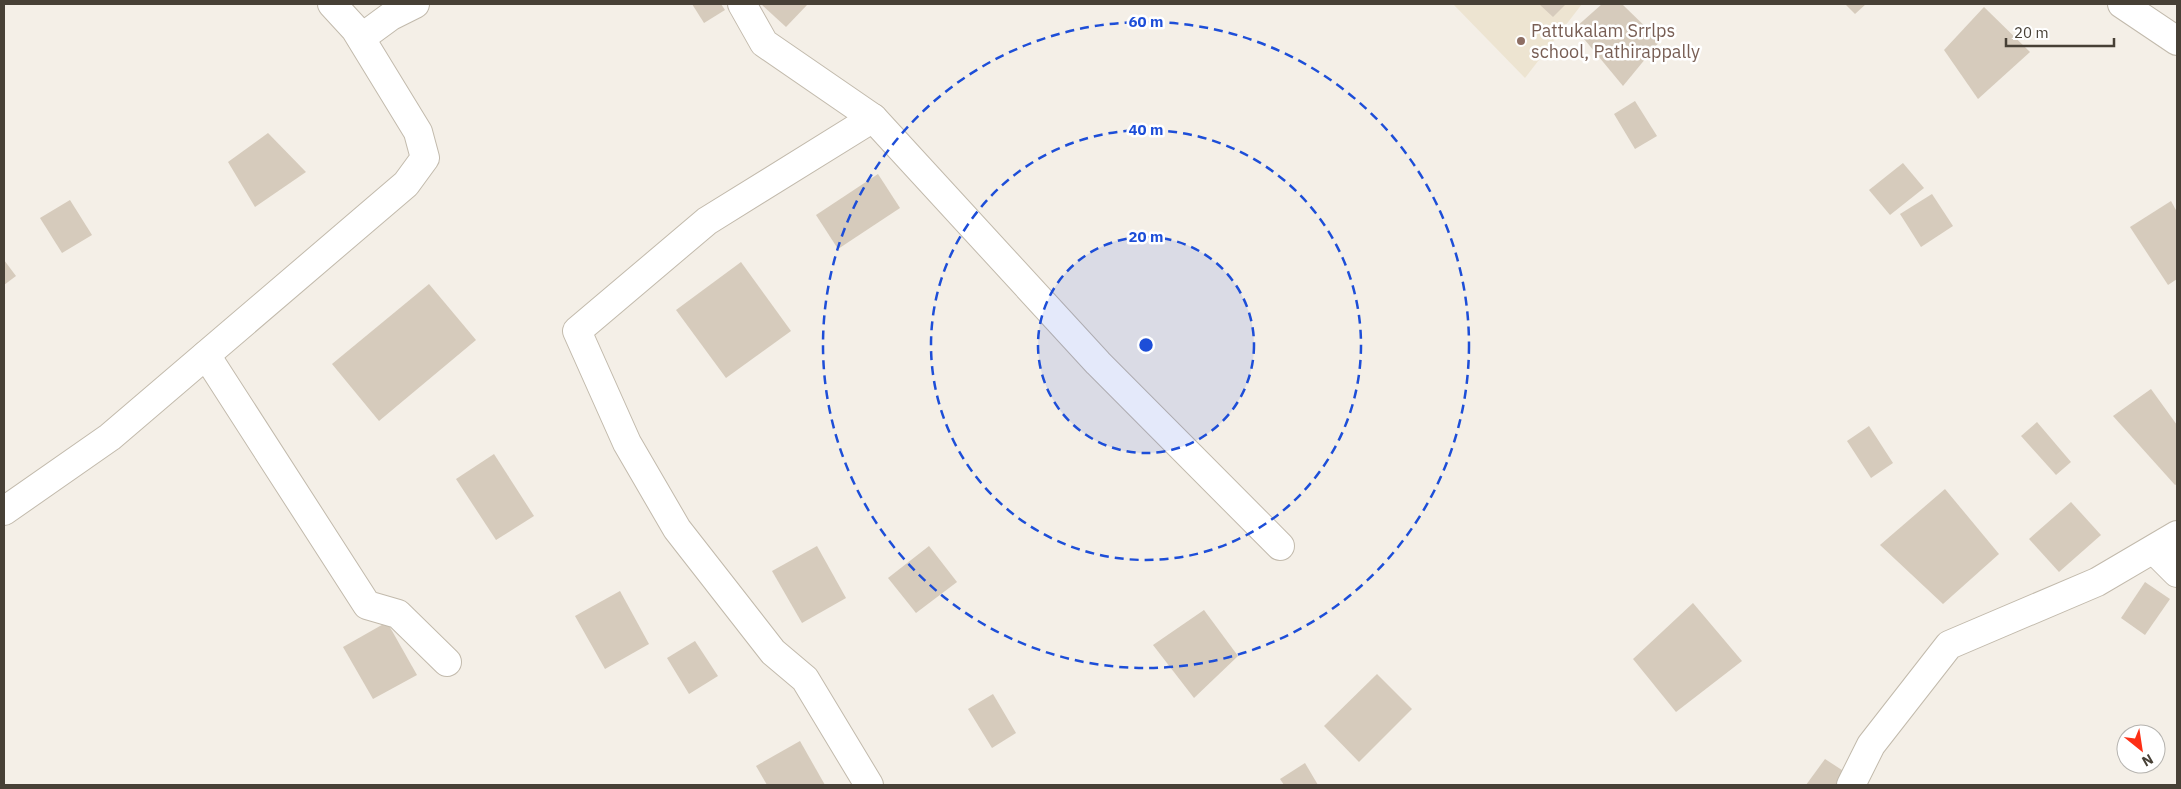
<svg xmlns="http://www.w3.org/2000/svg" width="2181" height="789" viewBox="0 0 2181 789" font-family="'IBM Plex Sans',sans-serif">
	<rect width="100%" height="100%" fill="#f4efe7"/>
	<path fill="#ede4d1" d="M 1453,4 L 1582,4 L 1525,78 Z"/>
	<g fill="#d6cbbc">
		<path d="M 692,4 L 721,4 L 725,10 L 704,23 Z"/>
		<path d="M 761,4 L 808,4 L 786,27 Z"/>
		<path d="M 1539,4 L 1566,4 L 1553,17 Z"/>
		<path d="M 1602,4 L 1622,4 L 1660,41 L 1623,86 L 1575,28 Z"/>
		<path d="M 1845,4 L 1866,4 L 1855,14 Z"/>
		<path d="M 1984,7 L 2030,52 L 1978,99 L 1944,50 Z"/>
		<path d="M 1635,101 L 1657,136 L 1635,149 L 1614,114 Z"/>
		<path d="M 268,133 L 306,172 L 255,207 L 228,162 Z"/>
		<path d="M 1903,163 L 1924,188 L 1890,215 L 1869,190 Z"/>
		<path d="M 878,174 L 900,208 L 838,249 L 816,215 Z"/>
		<path d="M 1932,194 L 1953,226 L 1921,247 L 1900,214 Z"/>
		<path d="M 70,200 L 92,235 L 62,253 L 40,218 Z"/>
		<path d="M 2171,201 L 2177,212 L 2177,279 L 2168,285 L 2130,227 Z"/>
		<path d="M 4,260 L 16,276 L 4,285 Z"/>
		<path d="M 741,262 L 791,331 L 726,378 L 676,310 Z"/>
		<path d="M 429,284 L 476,340 L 379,421 L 332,364 Z"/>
		<path d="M 2151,389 L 2177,425 L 2177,484 L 2175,485 L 2113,416 Z"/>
		<path d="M 2037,422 L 2071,462 L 2056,475 L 2021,436 Z"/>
		<path d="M 1869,426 L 1893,463 L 1871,478 L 1847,441 Z"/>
		<path d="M 494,454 L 534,516 L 496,540 L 456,479 Z"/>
		<path d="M 1945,489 L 1999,554 L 1943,604 L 1880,545 Z"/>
		<path d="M 2071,502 L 2101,535 L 2059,572 L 2029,539 Z"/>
		<path d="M 817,546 L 846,598 L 802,623 L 772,571 Z"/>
		<path d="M 929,546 L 957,582 L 916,613 L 888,578 Z"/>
		<path d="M 2145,582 L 2170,599 L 2145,635 L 2121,618 Z"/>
		<path d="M 620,591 L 649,644 L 605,669 L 575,616 Z"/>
		<path d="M 1693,603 L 1742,661 L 1676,712 L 1633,659 Z"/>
		<path d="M 1204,610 L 1238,656 L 1194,698 L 1153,645 Z"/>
		<path d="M 387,622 L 417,675 L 373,699 L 343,647 Z"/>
		<path d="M 695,641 L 718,676 L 689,694 L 667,658 Z"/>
		<path d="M 1377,674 L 1412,709 L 1359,762 L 1324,726 Z"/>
		<path d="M 993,694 L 1016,733 L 992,748 L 968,709 Z"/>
		<path d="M 800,741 L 825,785 L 767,785 L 756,766 Z"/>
		<path d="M 1825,759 L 1845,772 L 1836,785 L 1806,785 Z"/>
		<path d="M 1305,763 L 1318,785 L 1284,785 L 1280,779 Z"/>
	</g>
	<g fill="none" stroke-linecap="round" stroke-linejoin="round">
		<defs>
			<g id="minor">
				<path d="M 742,4 L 764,43 L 873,118 L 707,221 L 577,331 L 627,443 L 677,529 L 773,652 L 805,679 L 869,785"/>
				<path d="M 2122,4 L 2177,41"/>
				<path d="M 361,38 L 391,16 L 415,4"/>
				<path d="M 873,118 L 1098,363 L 1280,546"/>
				<path d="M 206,355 L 367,605 L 398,614 L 447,662"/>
				<path d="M 4,511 L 110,437 L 406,184 L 425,158 L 418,132 L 355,29 L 332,4"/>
				<path d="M 2154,550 L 2177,573"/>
				<path d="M 1851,785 L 1871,745 L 1949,645 L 2097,582 L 2177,535"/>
			</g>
		</defs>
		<use href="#minor" stroke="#c2baac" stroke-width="30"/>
		<use href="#minor" stroke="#fff" stroke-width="28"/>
	</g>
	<circle cx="1146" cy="345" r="108" fill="#1d4ed8" fill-opacity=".12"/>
	<g fill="none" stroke="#1d4ed8" stroke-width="2.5" stroke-dasharray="9 6">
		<circle cx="1146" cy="345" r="108"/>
		<circle cx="1146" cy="345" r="215"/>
		<circle cx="1146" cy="345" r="323"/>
	</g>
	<circle fill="#8d6e63" stroke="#fff" stroke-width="2" cx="1521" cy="41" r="5"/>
	<g text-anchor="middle" stroke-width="5" stroke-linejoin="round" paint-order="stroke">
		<g font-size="18" fill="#785e54" stroke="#fff" text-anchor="start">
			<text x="1531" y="37">Pattukalam Srrlps<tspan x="1531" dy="21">school, Pathirappally</tspan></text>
		</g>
	</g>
	<circle cx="1146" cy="345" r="8" fill="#1d4ed8" stroke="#fff" stroke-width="2.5"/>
	<g font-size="15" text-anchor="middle" font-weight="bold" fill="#1d4ed8" stroke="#fff" stroke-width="5" stroke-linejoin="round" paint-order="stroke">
		<text x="1146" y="27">60 m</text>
		<text x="1146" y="135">40 m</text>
		<text x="1146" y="242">20 m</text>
	</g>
	<rect width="2181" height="789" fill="none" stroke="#474036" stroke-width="10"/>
	<g transform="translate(2141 749) rotate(150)"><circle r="24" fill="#ffffff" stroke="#b5b3af"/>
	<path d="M0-4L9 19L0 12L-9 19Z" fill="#fd2f15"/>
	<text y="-8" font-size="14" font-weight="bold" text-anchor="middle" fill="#474036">N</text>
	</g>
	<path d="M2006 38v8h108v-8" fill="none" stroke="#474036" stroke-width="2.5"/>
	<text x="2014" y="38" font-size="15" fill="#474036" stroke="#ffffff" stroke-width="4" paint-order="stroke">20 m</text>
</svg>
